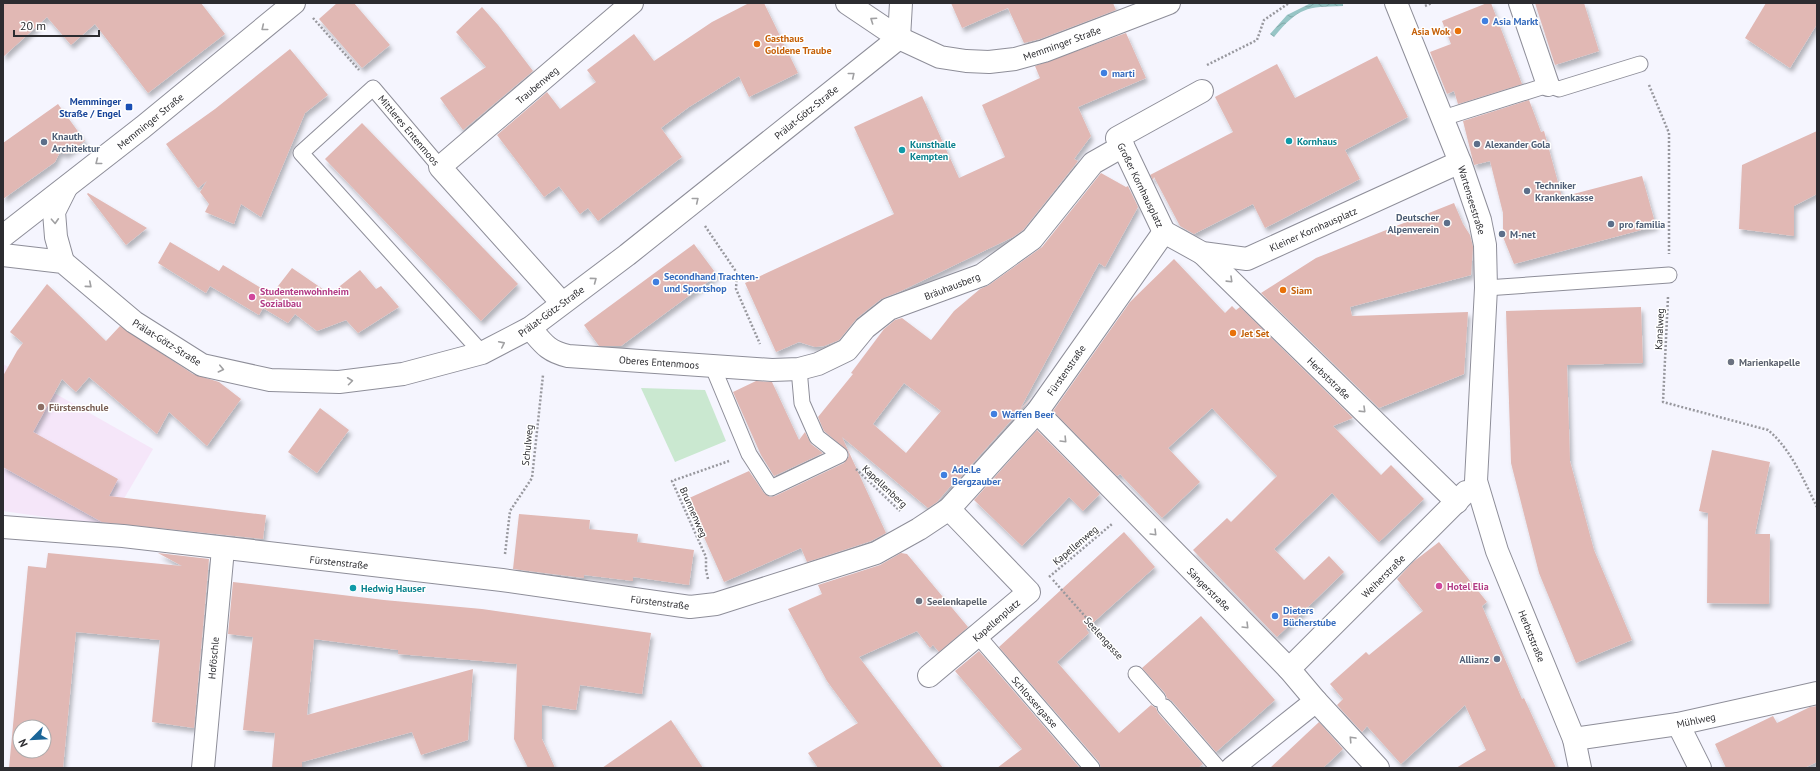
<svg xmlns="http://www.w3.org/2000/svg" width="1820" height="771" viewBox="0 0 1820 771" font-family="'PT Sans',sans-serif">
	<defs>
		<pattern id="water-waves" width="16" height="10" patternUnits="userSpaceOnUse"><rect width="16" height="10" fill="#97c5c6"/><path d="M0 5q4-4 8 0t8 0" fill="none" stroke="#82a9aa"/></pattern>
		<filter id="shadow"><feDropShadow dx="2.5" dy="4.5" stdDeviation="2" flood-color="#0004"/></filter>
	</defs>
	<rect width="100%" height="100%" fill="#f5f5fe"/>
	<path fill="#f5e6f9" d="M 3,364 L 153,449 L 108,526 L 3,511 Z"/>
	<path fill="#cae8d0" d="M 641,388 L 705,390 L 726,441 L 675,462 Z"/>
	<path fill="url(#water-waves)" d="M 1311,3 L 1343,3 L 1343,6 C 1306,7 1299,7 1274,37 L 1270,34 L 1287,15 Z"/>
	<g fill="#e1b8b4" fill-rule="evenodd" filter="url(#shadow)">
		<path d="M 3,3 L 201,3 L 225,34 L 148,93 L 95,24 L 71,45 L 47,17 L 3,57 Z"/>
		<path d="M 337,3 L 354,3 L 390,45 L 362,68 L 319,19 Z"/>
		<path d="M 749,3 L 764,3 L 798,73 L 749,97 L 739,76 L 689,107 L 661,128 L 682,157 L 598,221 L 588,208 L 580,214 L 559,186 L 544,197 L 497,135 L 547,92 L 560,109 L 596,82 L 587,70 L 634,34 L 654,61 L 712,22 Z"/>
		<path d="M 951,3 L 1113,3 L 1116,10 L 1040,39 L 1024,43 L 1008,8 L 962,28 Z"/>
		<path d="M 1487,3 L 1491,3 L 1522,84 L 1458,104 L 1454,91 L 1447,94 L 1430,52 L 1451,44 L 1442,21 Z"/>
		<path d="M 1535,3 L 1584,3 L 1599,51 L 1555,65 Z"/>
		<path d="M 1766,3 L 1817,3 L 1817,24 L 1790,68 L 1745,38 Z"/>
		<path d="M 482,7 L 498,25 L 533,71 L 463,130 L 440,98 L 486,67 L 456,32 Z"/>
		<path d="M 1126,33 L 1146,78 L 1078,107 L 1091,136 L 1074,159 L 1078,161 L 1023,230 L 1013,237 L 901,291 L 881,299 L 857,318 L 839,340 L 824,346 L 815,347 L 799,342 L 776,352 L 745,283 L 894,214 L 854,127 L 922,96 L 959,178 L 1005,157 L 982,105 L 1040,78 L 1035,66 Z"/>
		<path d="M 290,49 L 328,95 L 305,113 L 261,217 L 241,204 L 234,224 L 205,212 L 209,204 L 200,192 L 207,181 L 198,188 L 166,144 L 215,109 Z"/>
		<path d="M 1377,56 L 1408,117 L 1345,150 L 1360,179 L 1265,228 L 1253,204 L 1194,234 L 1180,226 L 1154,177 L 1153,180 L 1150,175 L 1233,132 L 1215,97 L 1277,64 L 1295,98 Z"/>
		<path d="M 1529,100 L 1541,132 L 1544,131 L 1562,197 L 1642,176 L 1656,226 L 1514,264 L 1503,237 L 1503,213 L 1490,161 L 1474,165 L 1463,121 Z"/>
		<path d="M 58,104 L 85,141 L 66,154 L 60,152 L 55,162 L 3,199 L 3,143 Z"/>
		<path d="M 362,123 L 518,284 L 481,321 L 325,159 Z"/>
		<path d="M 1817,131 L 1817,194 L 1794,206 L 1794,236 L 1739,229 L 1742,165 Z"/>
		<path d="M 1101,173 L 1126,187 L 1128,186 L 1138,207 L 1105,267 L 1099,263 L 1020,409 L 1032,397 L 956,482 L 955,481 L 937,502 L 928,508 L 842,437 L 886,533 L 871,541 L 807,562 L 801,548 L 724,582 L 687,499 L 749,471 L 764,493 L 770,497 L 775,496 L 844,463 L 849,456 L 848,451 L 824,431 L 818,417 L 853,374 L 851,373 L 884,329 L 895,320 L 902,318 L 931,340 L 954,311 L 980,289 L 989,285 L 1042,247 ZM 904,383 L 941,411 L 906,453 L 873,424 Z"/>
		<path d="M 88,193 L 147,228 L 126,245 L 87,194 Z"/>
		<path d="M 1454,203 L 1463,224 L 1470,235 L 1473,247 L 1471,275 L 1350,307 L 1352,316 L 1468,312 L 1464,374 L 1379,408 L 1261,293 L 1316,258 Z"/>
		<path d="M 170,242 L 219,271 L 223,265 L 271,294 L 268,299 L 292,268 L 330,294 L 360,270 L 376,289 L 381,286 L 399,307 L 358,333 L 346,320 L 317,331 L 295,314 L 288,323 L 263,308 L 259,315 L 210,286 L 206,293 L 158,263 Z"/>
		<path d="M 694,244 L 717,275 L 621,346 L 599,346 L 584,325 Z"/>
		<path d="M 1174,259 L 1225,313 L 1232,306 L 1236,310 L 1240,307 L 1353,418 L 1333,426 L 1381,475 L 1391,465 L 1424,499 L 1379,542 L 1332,493 L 1274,549 L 1304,580 L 1329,556 L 1344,572 L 1277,637 L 1193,550 L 1227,518 L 1231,522 L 1277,476 L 1212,408 L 1168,448 L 1200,482 L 1162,518 L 1120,474 L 1117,476 L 1053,411 L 1130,302 Z"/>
		<path d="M 47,284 L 106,341 L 120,326 L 193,374 L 219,382 L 241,399 L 207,446 L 169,412 L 157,434 L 89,377 L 76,392 L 62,379 L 33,432 L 118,479 L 109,496 L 266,515 L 263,539 L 102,522 L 3,467 L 3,376 L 17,351 L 23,343 L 10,332 Z"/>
		<path d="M 1641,307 L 1643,363 L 1567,365 L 1570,461 L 1594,550 L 1632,640 L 1576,663 L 1539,573 L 1511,463 L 1506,311 Z"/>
		<path d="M 756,381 L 772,382 L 799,440 L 805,432 L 811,444 L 823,453 L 774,476 L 761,455 L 733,392 Z"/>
		<path d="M 320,408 L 349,430 L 317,473 L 288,452 Z"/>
		<path d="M 1037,430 L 1100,494 L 1083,511 L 1069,497 L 1022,546 L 974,500 Z"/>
		<path d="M 1712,450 L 1770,462 L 1755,534 L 1770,534 L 1769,604 L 1707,603 L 1708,513 L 1699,511 Z"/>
		<path d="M 519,514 L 590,520 L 589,529 L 638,534 L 637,542 L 694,550 L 689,585 L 633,577 L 633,581 L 584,575 L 584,578 L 513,569 Z"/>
		<path d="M 1124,532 L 1155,567 L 1086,629 L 1089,633 L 1057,662 L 1119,733 L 1151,705 L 1156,708 L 1158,713 L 1203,764 L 1198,768 L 1101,768 L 1099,762 L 999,647 Z"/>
		<path d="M 1439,542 L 1487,602 L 1482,606 L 1522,699 L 1524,698 L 1556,768 L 1456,768 L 1486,750 L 1465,705 L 1401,764 L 1367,726 L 1362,732 L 1337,705 L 1343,699 L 1330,684 L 1366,652 L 1369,655 L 1423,611 L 1397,579 L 1413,562 Z"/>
		<path d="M 48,553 L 182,566 L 158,553 L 209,559 L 194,728 L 152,722 L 160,640 L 76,632 L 63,768 L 9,768 L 28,566 L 46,568 ZM 20,727 L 44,727 L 44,751 L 20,751 Z"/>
		<path d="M 901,553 L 907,554 L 968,627 L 939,652 L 933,645 L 930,648 L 917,631 L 859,657 L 943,768 L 818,768 L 808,753 L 858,723 L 827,681 L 788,609 L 822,594 L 818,585 L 880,565 Z"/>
		<path d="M 233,582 L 384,600 L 482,609 L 651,633 L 642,694 L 580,685 L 576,710 L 542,705 L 542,739 L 555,768 L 528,768 L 514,739 L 517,664 L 398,654 L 398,650 L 314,639 L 307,715 L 473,669 L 468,740 L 421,755 L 412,732 L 302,762 L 302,768 L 272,768 L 275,733 L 243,730 L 253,637 L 228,634 Z"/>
		<path d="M 1201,616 L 1275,700 L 1216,752 L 1172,701 L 1167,698 L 1165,693 L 1142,668 Z"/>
		<path d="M 979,651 L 1080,768 L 997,768 L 1022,749 L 955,671 Z"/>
		<path d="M 1817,706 L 1817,762 L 1804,768 L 1726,768 L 1715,744 L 1773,716 L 1777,723 L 1810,707 Z"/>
		<path d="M 671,720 L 703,768 L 602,768 Z"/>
		<path d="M 1319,722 L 1343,749 L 1323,768 L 1270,768 Z"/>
	</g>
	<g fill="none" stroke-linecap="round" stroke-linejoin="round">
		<defs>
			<g id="service">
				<path d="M 1443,118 L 1548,85 L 1559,89 L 1640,64"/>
				<path d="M 440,167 L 373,88 L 301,153 L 482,353"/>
				<path d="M 1486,288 L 1669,275"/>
				<path d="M 712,365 L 749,454 L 771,488 L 840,455 L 817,437 L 802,403 L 799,369"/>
				<path d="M 978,636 L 1092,768"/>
				<path d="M 1136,674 L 1158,699"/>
				<path d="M 1165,707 L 1218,768"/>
			</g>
			<g id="minor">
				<path d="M 1396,3 L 1460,162 L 1480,220 L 1485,245 L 1486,288 L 1476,481 L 1497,551 L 1574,739 L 1580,768"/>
				<path d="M 1520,3 L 1548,85"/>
				<path d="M 899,38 L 901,3"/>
				<path d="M 1164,232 L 1202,253 L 1247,259 L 1460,162"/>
				<path d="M 1164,232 L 1123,146 L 1117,138 L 1202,91"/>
				<path d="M 1202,253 L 1457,502"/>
				<path d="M 562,303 L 440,167 L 632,3"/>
				<path d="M 530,328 C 543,343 547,351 568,356 L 772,370 L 799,369 L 818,364 L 847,350 L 865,328 L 889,309 L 982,275 L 1032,239 L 1093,163 L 1123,146"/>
				<path d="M 1037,412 L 1289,669 L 1316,701 L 1378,768"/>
				<path d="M 3,527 L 123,536 L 502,580 L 690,607 L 716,604 L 876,553 L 919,529 L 949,509 L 1037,412 L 1164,232"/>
				<path d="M 1289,669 L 1466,492"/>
				<path d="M 929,676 L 1029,592 L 949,509"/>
				<path d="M 1678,724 L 1700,768"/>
				<path d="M 1574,739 L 1678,724 L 1817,693"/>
				<path d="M 203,768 L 223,549"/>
				<path d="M 1232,768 L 1316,701"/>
			</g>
			<g id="tertiary">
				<path d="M 847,3 L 899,38 L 940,57 L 966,61 L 989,62 L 1015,59 L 1044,51 L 1169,3"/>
				<path d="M 3,236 L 143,127 L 294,3"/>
				<path d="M 3,255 L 63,262 L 134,322 L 202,365 L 270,380 L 339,382 L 403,374 L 482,353 L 530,328 L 627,255 L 899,38"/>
				<path d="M 63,262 L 56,237 L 54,212 L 66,188"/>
			</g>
		</defs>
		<use href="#service" stroke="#8e8e99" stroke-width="17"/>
		<use href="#minor" stroke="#8e8e99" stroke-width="24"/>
		<use href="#tertiary" stroke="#8e8e99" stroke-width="24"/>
		<g stroke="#98989e" stroke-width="2.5" stroke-dasharray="2 2" stroke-linecap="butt">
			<path d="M 1425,6 L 1432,3"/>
			<path d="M 313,18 L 359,70"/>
			<path d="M 1207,65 L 1257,40 L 1264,20 L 1289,3"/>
			<path d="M 1649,85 L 1669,133 L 1669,254"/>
			<path d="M 705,226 L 737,273 L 736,289 L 760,344"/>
			<path d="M 1668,297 L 1663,402 L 1768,430 C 1791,449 1804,481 1817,507"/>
			<path d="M 856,469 L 900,511"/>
			<path d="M 505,554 L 510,511 L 532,478 L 543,375"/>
			<path d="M 1049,577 L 1112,524"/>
			<path d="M 708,579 L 706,570 L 706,557 L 672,481 L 729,461"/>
			<path d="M 1053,580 L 1121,657"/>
		</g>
		<use href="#service" stroke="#fff" stroke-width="15"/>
		<use href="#minor" stroke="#fff" stroke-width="22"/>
		<use href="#tertiary" stroke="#fff" stroke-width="22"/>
	</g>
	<defs><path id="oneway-chevron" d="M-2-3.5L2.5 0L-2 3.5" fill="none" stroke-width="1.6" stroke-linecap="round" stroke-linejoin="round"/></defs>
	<g stroke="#a0a0a2">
		<use href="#oneway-chevron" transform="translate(873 20) rotate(-146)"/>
		<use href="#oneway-chevron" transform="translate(264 28) rotate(141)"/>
		<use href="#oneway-chevron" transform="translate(852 75) rotate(-39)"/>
		<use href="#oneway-chevron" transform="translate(98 162) rotate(142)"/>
		<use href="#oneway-chevron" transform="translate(696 200) rotate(-39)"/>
		<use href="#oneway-chevron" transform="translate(55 221) rotate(87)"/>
		<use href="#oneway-chevron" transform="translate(594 280) rotate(-37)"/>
		<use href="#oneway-chevron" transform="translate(1230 280) rotate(44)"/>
		<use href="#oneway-chevron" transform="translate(89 285) rotate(40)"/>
		<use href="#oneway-chevron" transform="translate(502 344) rotate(-26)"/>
		<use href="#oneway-chevron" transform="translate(221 369) rotate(13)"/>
		<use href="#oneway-chevron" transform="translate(350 381) rotate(-7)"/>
		<use href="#oneway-chevron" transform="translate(1363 410) rotate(44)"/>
		<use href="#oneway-chevron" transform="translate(1064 440) rotate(46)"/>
		<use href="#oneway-chevron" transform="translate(1154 533) rotate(45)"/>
		<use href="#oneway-chevron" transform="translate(1246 626) rotate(45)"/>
		<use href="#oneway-chevron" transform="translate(1352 739) rotate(-133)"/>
	</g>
	<g fill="#3f7fe0" stroke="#fff" stroke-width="1.5">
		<circle cx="1485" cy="21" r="4"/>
		<circle cx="1104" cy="73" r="4"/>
		<circle cx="656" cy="282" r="4"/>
		<circle cx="994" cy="414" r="4"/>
		<circle cx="944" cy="475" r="4"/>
		<circle cx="1275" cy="616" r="4"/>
	</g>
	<g fill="#e8710a" stroke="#fff" stroke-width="1.5">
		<circle cx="1458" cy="31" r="4"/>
		<circle cx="757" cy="44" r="4"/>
		<circle cx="1283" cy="290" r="4"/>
		<circle cx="1233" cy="333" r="4"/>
	</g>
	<rect fill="#1a4fb4" stroke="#fff" stroke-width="1.5" x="125" y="103" width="8" height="8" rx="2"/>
	<g fill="#0f9aa8" stroke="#fff" stroke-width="1.5">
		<circle cx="1289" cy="141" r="4"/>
		<circle cx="902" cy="150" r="4"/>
		<circle cx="353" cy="588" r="4"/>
	</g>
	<g fill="#5c6f8a" stroke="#fff" stroke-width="1.5">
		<circle cx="44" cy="142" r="4"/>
		<circle cx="1477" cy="144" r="4"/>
		<circle cx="1527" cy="191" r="4"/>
		<circle cx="1447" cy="223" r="4"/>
		<circle cx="1611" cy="224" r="4"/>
		<circle cx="1502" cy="234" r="4"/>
		<circle cx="1497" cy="659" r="4"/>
	</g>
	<g fill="#d1479c" stroke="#fff" stroke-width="1.5">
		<circle cx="252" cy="297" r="4"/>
		<circle cx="1439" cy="586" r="4"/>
	</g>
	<g fill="#6b7280" stroke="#fff" stroke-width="1.5">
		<circle cx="1731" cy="362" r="4"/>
		<circle cx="919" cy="601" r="4"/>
	</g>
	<circle fill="#8d6e63" stroke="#fff" stroke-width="1.5" cx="41" cy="407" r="4"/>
	<g text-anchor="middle" stroke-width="3" stroke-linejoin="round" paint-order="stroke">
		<g font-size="10" font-weight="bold" fill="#366cbe" stroke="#fff" text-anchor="start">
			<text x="1493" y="25">Asia Markt</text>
			<text x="1112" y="77">marti</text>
			<text x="664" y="280">Secondhand Trachten-<tspan x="664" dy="12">und Sportshop</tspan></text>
			<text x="1002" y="418">Waffen Beer</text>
			<text x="952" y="473">Ade.Le<tspan x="952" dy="12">Bergzauber</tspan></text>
			<text x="1283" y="614">Dieters<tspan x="1283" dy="12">Bücherstube</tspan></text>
		</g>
		<g font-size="10" font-weight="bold" fill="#c56008" stroke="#fff" text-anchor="start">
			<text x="1450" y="35" text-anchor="end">Asia Wok</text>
			<text x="765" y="42">Gasthaus<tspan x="765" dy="12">Goldene Traube</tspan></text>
			<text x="1291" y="294">Siam</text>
			<text x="1241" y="337">Jet Set</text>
		</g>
		<g font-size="10" fill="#2c2c30" stroke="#fff">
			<text transform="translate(1062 43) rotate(-20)" y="4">Memminger Straße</text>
			<text transform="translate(537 85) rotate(-40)" y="4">Traubenweg</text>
			<text transform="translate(806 112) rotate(-39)" y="4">Prälat-Götz-Straße</text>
			<text transform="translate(150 121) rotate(-39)" y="4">Memminger Straße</text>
			<text transform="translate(409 130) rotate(50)" y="4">Mittleres Entenmoos</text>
			<text transform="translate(1141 185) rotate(64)" y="4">Großer Kornhausplatz</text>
			<text transform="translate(1472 200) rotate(73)" y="4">Wartenseestraße</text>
			<text transform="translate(1313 229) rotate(-24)" y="4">Kleiner Kornhausplatz</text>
			<text transform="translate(952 286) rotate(-21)" y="4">Bräuhausberg</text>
			<text transform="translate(551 311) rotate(-36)" y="4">Prälat-Götz-Straße</text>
			<text transform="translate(1659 329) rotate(-87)" y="4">Kanalweg</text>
			<text transform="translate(167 342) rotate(32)" y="4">Prälat-Götz-Straße</text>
			<text transform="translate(659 362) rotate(4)" y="4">Oberes Entenmoos</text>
			<text transform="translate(1066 370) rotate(-55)" y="4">Fürstenstraße</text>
			<text transform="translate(1329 378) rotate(44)" y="4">Herbststraße</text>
			<text transform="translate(527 445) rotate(-84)" y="4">Schulweg</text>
			<text transform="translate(885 486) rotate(43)" y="4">Kapellenberg</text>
			<text transform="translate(694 512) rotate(66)" y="4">Brunnenweg</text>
			<text transform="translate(1075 545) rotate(-40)" y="4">Kapellenweg</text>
			<text transform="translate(339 562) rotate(6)" y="4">Fürstenstraße</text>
			<text transform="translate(1383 576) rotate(-45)" y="4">Weiherstraße</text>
			<text transform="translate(1209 589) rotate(45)" y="4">Sängerstraße</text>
			<text transform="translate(660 602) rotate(7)" y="4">Fürstenstraße</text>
			<text transform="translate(996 620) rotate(-41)" y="4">Kapellenplatz</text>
			<text transform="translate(1532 636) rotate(68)" y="4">Herbststraße</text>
			<text transform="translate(1104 638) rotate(48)" y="4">Seelengasse</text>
			<text transform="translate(213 658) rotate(-85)" y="4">Hoföschle</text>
			<text transform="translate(1035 702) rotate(49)" y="4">Schlossergasse</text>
			<text transform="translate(1696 720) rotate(-12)" y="4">Mühlweg</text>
		</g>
		<g font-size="10" font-weight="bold" fill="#164399" stroke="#fff" text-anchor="end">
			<text x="121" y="105">Memminger<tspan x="121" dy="12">Straße / Engel</tspan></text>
		</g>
		<g font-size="10" font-weight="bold" fill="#4e5e75" stroke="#fff" text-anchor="start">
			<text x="52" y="140">Knauth<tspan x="52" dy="12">Architektur</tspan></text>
			<text x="1485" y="148">Alexander Gola</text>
			<text x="1535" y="189">Techniker<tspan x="1535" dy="12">Krankenkasse</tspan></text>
			<text x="1439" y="221" text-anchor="end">Deutscher<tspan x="1439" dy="12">Alpenverein</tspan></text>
			<text x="1619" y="228">pro familia</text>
			<text x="1510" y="238">M-net</text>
			<text x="1489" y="663" text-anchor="end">Allianz</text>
		</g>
		<g font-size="10" font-weight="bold" fill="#0d838f" stroke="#fff" text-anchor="start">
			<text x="1297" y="145">Kornhaus</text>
			<text x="910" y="148">Kunsthalle<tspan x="910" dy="12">Kempten</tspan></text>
			<text x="361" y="592">Hedwig Hauser</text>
		</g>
		<g font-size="10" font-weight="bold" fill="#b23c85" stroke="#fff" text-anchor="start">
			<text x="260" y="295">Studentenwohnheim<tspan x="260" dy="12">Sozialbau</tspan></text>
			<text x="1447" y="590">Hotel Elia</text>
		</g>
		<g font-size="10" font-weight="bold" fill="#5b616d" stroke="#fff" text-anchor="start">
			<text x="1739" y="366">Marienkapelle</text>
			<text x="927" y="605">Seelenkapelle</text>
		</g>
		<g font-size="10" font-weight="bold" fill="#785e54" stroke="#fff" text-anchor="start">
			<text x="49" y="411">Fürstenschule</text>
		</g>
	</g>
	<rect width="1820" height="771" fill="none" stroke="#2c2c30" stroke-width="8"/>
	<g transform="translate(32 739) rotate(246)"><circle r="19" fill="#ffffff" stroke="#ababac"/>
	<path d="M0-3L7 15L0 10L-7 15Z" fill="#1a6598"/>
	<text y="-6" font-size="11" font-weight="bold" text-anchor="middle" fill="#2c2c30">N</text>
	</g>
	<path d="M14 30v6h85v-6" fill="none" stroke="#2c2c30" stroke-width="2"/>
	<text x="20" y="30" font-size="12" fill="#2c2c30" stroke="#ffffff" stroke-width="3" paint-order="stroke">20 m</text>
</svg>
